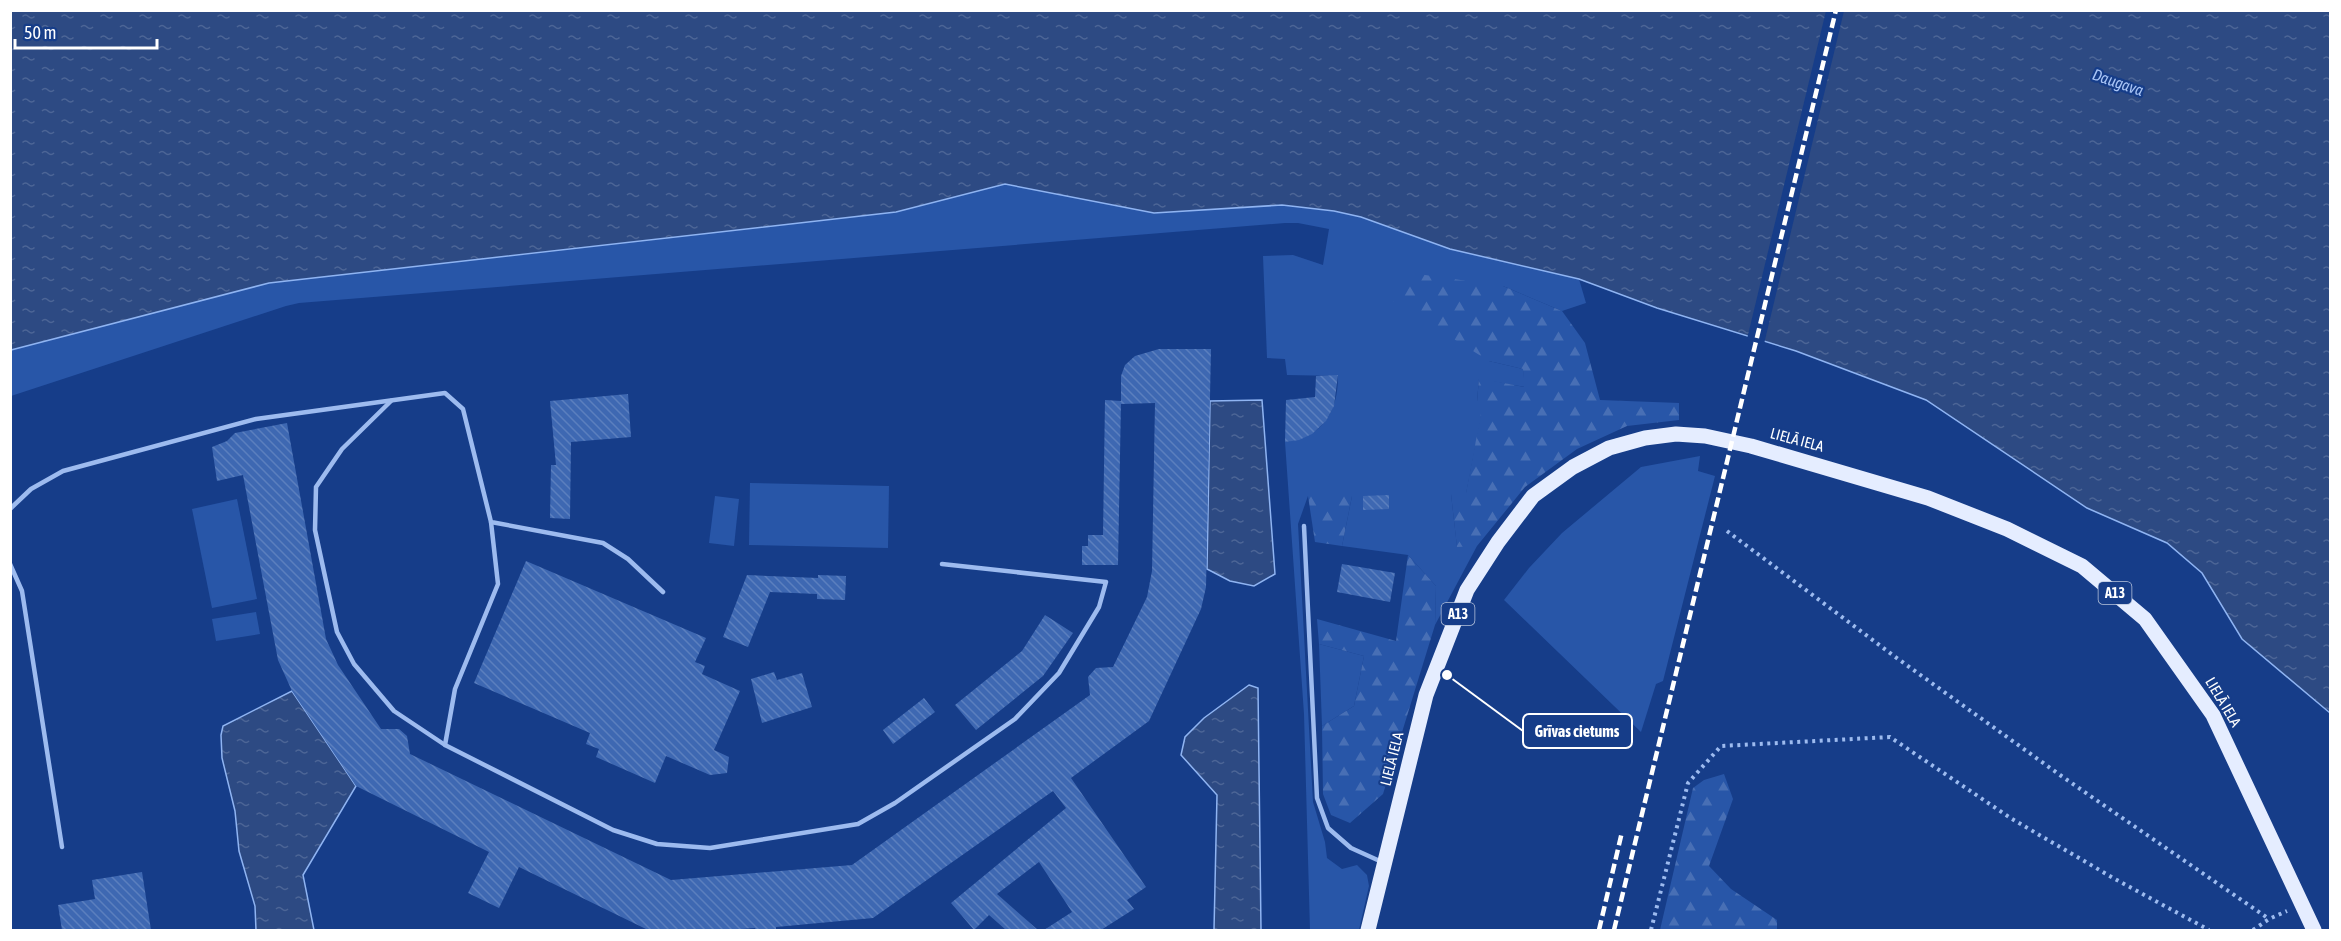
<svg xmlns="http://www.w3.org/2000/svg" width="2341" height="941" viewBox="0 0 2341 941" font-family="'Asap Condensed',sans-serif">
	<defs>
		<pattern id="forest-firs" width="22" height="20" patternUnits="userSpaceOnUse" patternTransform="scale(1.5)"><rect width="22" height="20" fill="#2856a8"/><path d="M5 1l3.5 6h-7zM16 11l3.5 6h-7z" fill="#486fb5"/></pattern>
		<pattern id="water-ripples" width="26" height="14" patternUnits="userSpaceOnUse" patternTransform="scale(1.5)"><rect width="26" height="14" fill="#2d4a83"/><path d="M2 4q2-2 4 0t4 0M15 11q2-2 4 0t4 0" fill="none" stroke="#4c6596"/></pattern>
		<pattern id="building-back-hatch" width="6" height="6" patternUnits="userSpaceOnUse" patternTransform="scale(1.5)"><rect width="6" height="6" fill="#3e68b2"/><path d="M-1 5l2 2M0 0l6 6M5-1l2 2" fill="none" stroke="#5b7fbe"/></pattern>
	</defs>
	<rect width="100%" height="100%" fill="#163d89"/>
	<g fill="#2856a8">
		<path d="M 1005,184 L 1154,213 L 1282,205 L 1334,211 L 1361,217 L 1450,249 L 1579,279 L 1586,303 L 1562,311 L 1503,286 L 1489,361 L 1523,369 L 1525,387 L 1479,379 L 1477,401 L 1484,402 L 1466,494 L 1451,494 L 1457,546 L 1477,546 L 1435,625 L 1436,586 L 1408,555 L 1342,546 L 1352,496 L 1308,496 L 1298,524 L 1313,802 L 1325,842 L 1327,858 L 1342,869 L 1357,865 L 1367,875 L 1369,886 L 1359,930 L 1310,930 L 1304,714 L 1285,442 C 1322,437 1338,413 1338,376 L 1287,375 L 1285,359 L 1267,358 L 1263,256 L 1293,255 L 1323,265 L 1329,229 L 1298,223 L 1285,223 L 299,303 L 286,306 L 11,396 L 11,350 L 269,283 L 896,212 Z"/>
		<path d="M 1700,456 L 1698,471 L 1715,476 L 1663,681 L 1656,684 L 1641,732 L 1504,600 L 1529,568 L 1562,533 L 1641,467 Z"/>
		<path d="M 750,483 L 889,486 L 888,548 L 749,545 Z"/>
		<path d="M 715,496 L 739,499 L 734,546 L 709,543 Z"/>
		<path d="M 237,499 L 257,599 L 212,608 L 192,509 Z"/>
		<path d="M 256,612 L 260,634 L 216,641 L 212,619 Z"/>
		<path d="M 1319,644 L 1364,656 L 1354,706 L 1322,726 Z"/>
	</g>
	<g fill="url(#forest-firs)">
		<path d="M 1411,273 L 1503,286 L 1562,311 L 1585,343 L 1600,400 L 1679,403 L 1679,420 L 1627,426 L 1577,449 L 1525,487 L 1477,546 L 1457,547 L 1451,494 L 1466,493 L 1483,403 L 1477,402 L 1479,378 L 1524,387 L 1523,369 L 1489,361 L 1388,298 Z"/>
		<path d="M 1308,496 L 1352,496 L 1342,546 L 1315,542 Z"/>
		<path d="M 1408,555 L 1436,586 L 1435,625 L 1383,794 L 1350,823 L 1331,815 L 1323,794 L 1322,726 L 1354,706 L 1364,656 L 1319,644 L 1317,619 L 1396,641 Z"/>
		<path d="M 1724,774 L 1733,799 L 1709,866 L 1731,889 L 1777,920 L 1777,930 L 1660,930 L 1693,788 L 1704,780 Z"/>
	</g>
	<g fill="url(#water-ripples)" stroke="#8fb4f2" stroke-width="1.5">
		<path d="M 11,11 L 2330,11 L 2330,713 L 2242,639 L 2202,573 L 2167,543 L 2087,508 L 1926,400 L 1796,351 L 1657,308 L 1579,279 L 1450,249 L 1361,217 L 1334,211 L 1282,205 L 1154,213 L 1005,184 L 896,212 L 269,283 L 11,350 Z"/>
		<path d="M 1262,400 L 1275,574 L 1254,586 L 1230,581 L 1207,569 L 1210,401 Z"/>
		<path d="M 1249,685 L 1258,688 L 1261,930 L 1214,930 L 1217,795 L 1181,755 L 1185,737 L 1204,718 Z"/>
		<path d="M 292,691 L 356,786 L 303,875 L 314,930 L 256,930 L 255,906 L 239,851 L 235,811 L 222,758 L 221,735 L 223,726 Z"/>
	</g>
	<path fill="#163d89" d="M 1826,11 L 1844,11 L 1764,344 L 1747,339 Z"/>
	<g fill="url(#building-back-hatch)">
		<path d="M 1159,349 L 1211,349 L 1206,587 L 1201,609 L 1149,721 L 1071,778 L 1146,887 L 1127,900 L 1134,909 L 1101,930 L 1044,930 L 1072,912 L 1039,862 L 997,894 L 1038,930 L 1006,930 L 989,915 L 974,930 L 951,903 L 1066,808 L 1053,791 L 873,918 L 776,927 L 776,930 L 756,930 L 755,928 L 728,930 L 648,930 L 519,867 L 499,908 L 468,893 L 489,852 L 356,786 L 292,691 L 278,660 L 243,475 L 217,481 L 212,447 L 227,441 L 235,433 L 287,423 L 326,639 L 338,665 L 381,729 L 399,729 L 407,736 L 410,754 L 671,880 L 852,865 L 1090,695 L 1088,677 L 1096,668 L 1113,667 L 1147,597 L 1152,571 L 1155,403 L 1121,404 L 1121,376 L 1125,365 L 1135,356 Z"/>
		<path d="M 1338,375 L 1334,406 L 1326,421 L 1312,434 L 1299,440 L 1285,442 L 1286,400 L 1315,397 L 1316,376 Z"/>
		<path d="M 628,394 L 631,437 L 571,442 L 570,519 L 550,518 L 551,465 L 556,465 L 550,401 Z"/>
		<path d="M 1105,400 L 1121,401 L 1118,565 L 1082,565 L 1082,546 L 1088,546 L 1088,535 L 1103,535 Z"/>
		<path d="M 1389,495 L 1389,509 L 1363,510 L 1363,496 Z"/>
		<path d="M 526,561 L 706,638 L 695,662 L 705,666 L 702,674 L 740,691 L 714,750 L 729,757 L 727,773 L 710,775 L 666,756 L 655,783 L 596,757 L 599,749 L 586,744 L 590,733 L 474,683 Z"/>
		<path d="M 1342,564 L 1395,573 L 1390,602 L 1337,592 Z"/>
		<path d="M 747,575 L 818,578 L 818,575 L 846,576 L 845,600 L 817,599 L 817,594 L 770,592 L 748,647 L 723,637 Z"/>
		<path d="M 1045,615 L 1073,633 L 1043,676 L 976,730 L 955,705 L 1022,651 Z"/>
		<path d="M 774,672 L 777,680 L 802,673 L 812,707 L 762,723 L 751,679 Z"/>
		<path d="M 924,698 L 935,712 L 893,744 L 883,730 Z"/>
		<path d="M 142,872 L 151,930 L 62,930 L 58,905 L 95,899 L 92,880 Z"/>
	</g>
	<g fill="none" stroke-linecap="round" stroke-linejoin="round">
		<g stroke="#9dbbef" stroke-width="4" stroke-dasharray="3 4.5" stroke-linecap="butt">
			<path d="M 1727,531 L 1894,656 L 2060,775 L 2269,919"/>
			<path d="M 1651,930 L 1688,783 L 1721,746 L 1890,737 L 2012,819 L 2115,879 L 2209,930"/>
			<path d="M 2253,930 L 2269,919 L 2287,911"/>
		</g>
		<g stroke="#9dbbef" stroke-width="4.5">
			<path d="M 391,401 L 342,449 L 316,487 L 315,530 L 337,632 L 354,664 L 394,711 L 445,745 L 613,830 L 657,844 L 710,848 L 858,824 L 895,803 L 1015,719 L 1059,673 L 1099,607 L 1106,582 L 942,564"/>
			<path d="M 10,509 L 31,489 L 63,471 L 256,419 L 445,393 L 463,409 L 491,522 L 603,543 L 628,559 L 663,592"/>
			<path d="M 1304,526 L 1317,798 L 1328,828 L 1351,848 L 1382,862"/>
			<path d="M 10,564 L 22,591 L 62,847"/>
			<path d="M 445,745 L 455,689 L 498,584 L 491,522"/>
		</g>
		<path stroke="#e5edff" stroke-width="15" d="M 1368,930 L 1426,695 L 1467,590 L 1498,542 L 1533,496 L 1573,467 L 1609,448 L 1645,438 L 1676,434 L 1705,436 L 1751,446 L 1928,498 L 2007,529 L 2082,566 L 2145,619 L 2213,715 L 2314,930"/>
		<g stroke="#fff" stroke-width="4.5" stroke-dasharray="10 4.5" stroke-linecap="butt">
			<path d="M 1599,930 L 1622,832"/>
			<path d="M 1614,930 L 1836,10"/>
		</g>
	</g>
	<g text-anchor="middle" stroke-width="4.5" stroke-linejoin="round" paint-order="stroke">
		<g fill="#163d89" stroke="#b9c5dc" stroke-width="1.5">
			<rect x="2098.5" y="582" width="33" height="22" rx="4.5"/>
			<rect x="1441.5" y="603" width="33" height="22" rx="4.5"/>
		</g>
		<g font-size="14" font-weight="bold" fill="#fff">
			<text x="2115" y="598">A13</text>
			<text x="1458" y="619">A13</text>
		</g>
		<g font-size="15" fill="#fff" stroke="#163d89">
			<text transform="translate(1797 440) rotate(15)" y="5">LIELĀ IELA</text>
			<text transform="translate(2223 702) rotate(59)" y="5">LIELĀ IELA</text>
			<text transform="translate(1392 759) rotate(-76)" y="5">LIELĀ IELA</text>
		</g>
		<g font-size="16" font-style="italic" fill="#a9c5f6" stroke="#163d89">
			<text transform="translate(2118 82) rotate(19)" y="6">Daugava</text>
		</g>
	</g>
	<path fill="none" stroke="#fff" stroke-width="2" d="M1447 675L1523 731"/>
	<circle fill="#fff" stroke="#163d89" stroke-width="2" cx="1447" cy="675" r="6"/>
	<rect fill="#163d89" stroke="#fff" stroke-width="2" x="1523" y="714" width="109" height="34" rx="6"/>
	<g font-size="16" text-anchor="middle" font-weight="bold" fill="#fff">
		<text x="1577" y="737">Grīvas cietums</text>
	</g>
	<rect width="2341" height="941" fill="none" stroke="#ffffff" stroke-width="24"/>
	<path d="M15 39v9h142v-9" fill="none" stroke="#ffffff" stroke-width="3"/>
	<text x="24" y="39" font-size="18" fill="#ffffff" stroke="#163d89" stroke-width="4.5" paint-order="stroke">50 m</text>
</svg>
